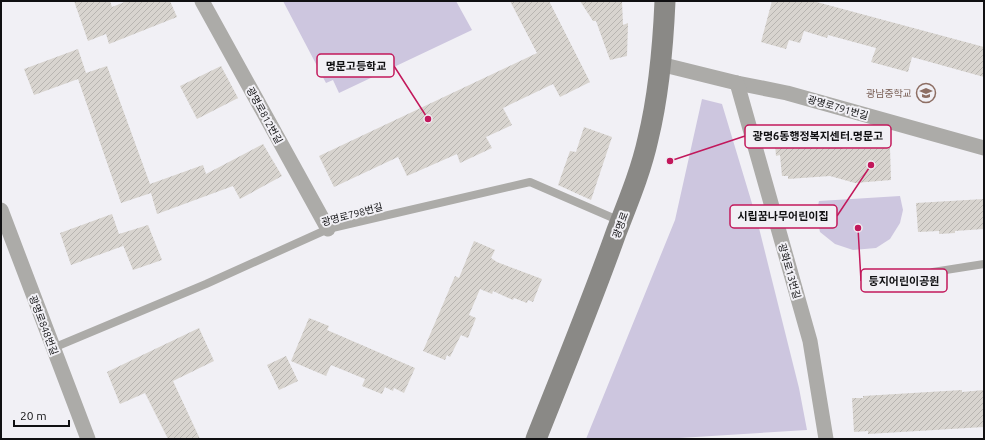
<svg xmlns="http://www.w3.org/2000/svg" width="985" height="440" viewBox="0 0 985 440" font-family="Ubuntu,'Noto Sans KR',sans-serif">
	<defs>
		<pattern id="building-hatch" width="6" height="6" patternUnits="userSpaceOnUse"><rect width="6" height="6" fill="#d8d4cf"/><path d="M-1 1l2-2M0 6l6-6M5 7l2-2" fill="none" stroke="#b8b5b1"/></pattern>
	</defs>
	<rect width="100%" height="100%" fill="#f1f0f5"/>
	<g fill="#cdc6df">
		<path d="M 283,1 L 456,1 L 472,30 L 339,93 L 333,80 L 326,83 Z"/>
		<path d="M 702,99 L 722,104 L 757,220 L 799,388 L 807,430 L 663,439 L 586,439 L 675,220 Z"/>
		<path d="M 900,196 L 903,210 L 900,223 L 890,239 L 876,248 L 853,250 L 835,244 L 820,232 L 816,214 L 819,201 Z"/>
	</g>
	<g fill="url(#building-hatch)">
		<path d="M 74,1 L 110,1 L 112,7 L 127,1 L 170,1 L 177,17 L 109,44 L 106,34 L 88,41 Z"/>
		<path d="M 510,1 L 549,1 L 590,82 L 560,97 L 553,84 L 503,108 L 512,125 L 486,137 L 492,148 L 460,163 L 457,154 L 407,176 L 398,157 L 334,187 L 319,156 L 537,53 Z"/>
		<path d="M 580,1 L 622,1 L 623,25 L 628,23 L 627,56 L 610,60 L 596,21 L 593,21 Z"/>
		<path d="M 772,1 L 813,1 L 984,47 L 984,77 L 912,57 L 908,72 L 871,62 L 876,48 L 828,35 L 827,38 L 804,31 L 800,43 L 789,40 L 786,49 L 761,42 Z"/>
		<path d="M 78,49 L 86,73 L 107,66 L 150,184 L 203,165 L 206,174 L 263,144 L 282,176 L 240,199 L 233,186 L 157,214 L 151,193 L 121,203 L 78,79 L 34,95 L 24,69 Z"/>
		<path d="M 221,66 L 238,98 L 197,119 L 180,86 Z"/>
		<path d="M 584,127 L 612,137 L 591,200 L 558,185 L 570,151 L 576,152 Z"/>
		<path d="M 817,130 L 818,140 L 842,138 L 843,149 L 890,148 L 891,180 L 855,183 L 830,176 L 788,179 L 788,176 L 782,176 L 780,155 L 776,156 L 774,133 Z"/>
		<path d="M 984,199 L 984,229 L 955,231 L 955,233 L 939,234 L 939,231 L 918,232 L 916,203 Z"/>
		<path d="M 112,214 L 119,234 L 148,225 L 162,260 L 133,270 L 121,240 L 123,246 L 71,265 L 60,233 Z"/>
		<path d="M 474,241 L 495,250 L 491,258 L 497,262 L 542,279 L 533,302 L 528,300 L 527,303 L 514,298 L 513,300 L 493,291 L 492,294 L 480,289 L 469,315 L 476,318 L 468,338 L 461,335 L 450,357 L 447,355 L 445,360 L 423,351 L 455,276 L 459,278 Z"/>
		<path d="M 309,318 L 329,326 L 327,330 L 415,368 L 404,393 L 394,388 L 393,391 L 385,387 L 382,394 L 362,386 L 365,379 L 331,365 L 326,376 L 291,361 Z"/>
		<path d="M 199,328 L 214,361 L 173,381 L 200,439 L 168,439 L 145,393 L 120,404 L 107,372 Z"/>
		<path d="M 286,356 L 298,381 L 279,390 L 267,365 Z"/>
		<path d="M 962,390 L 962,392 L 984,390 L 984,427 L 868,434 L 868,431 L 854,432 L 852,398 L 863,398 L 863,396 Z"/>
	</g>
	<g fill="none" stroke-linecap="round" stroke-linejoin="round">
		<g stroke="#acaba8" stroke-width="8">
			<path d="M 933,272 L 984,264"/>
			<path d="M 53,348 L 206,284 L 328,229 L 530,182 L 620,221"/>
		</g>
		<g stroke="#acaba8" stroke-width="15">
			<path d="M 202,1 L 328,229"/>
			<path d="M 660,64 L 737,83 L 787,93 L 984,148"/>
			<path d="M 737,83 L 810,341 L 826,439"/>
			<path d="M 1,210 L 88,439"/>
		</g>
		<path stroke="#8a8986" stroke-width="21" d="M 536,439 C 563,371 591,303 616,233 C 628,202 641,171 648,139 C 659,94 663,47 665,1"/>
	</g>
	<defs>
		<symbol id="school-ring" viewBox="-11 -11 22 22"><circle r="9.5" fill="#f1f0f5" stroke="#8d6e63" stroke-width="1.5"/><path d="M0-5L7-2L0 1L-7-2ZM-4 1L0 2.5L4 1V4Q0 6-4 4Z" fill="#8d6e63"/></symbol>
	</defs>
	<g fill-rule="evenodd">
		<use href="#school-ring" x="915" y="82" width="22" height="22"/>
	</g>
	<g text-anchor="middle" stroke-width="4" stroke-linejoin="round" paint-order="stroke">
		<g font-size="10" fill="#785e54" stroke="#f1f0f5" text-anchor="end">
			<text x="912" y="97">광남중학교</text>
		</g>
		<g font-size="10" fill="#101012" stroke="#f1f0f5">
			<text transform="translate(838 107) rotate(16)" y="4">광명로791번길</text>
			<text transform="translate(265 115) rotate(61)" y="4">광명로812번길</text>
			<text transform="translate(352 214) rotate(-15)" y="4">광명로798번길</text>
			<text transform="translate(620 225) rotate(-70)" y="4">광명로</text>
			<text transform="translate(790 271) rotate(74)" y="4">광화로13번길</text>
			<text transform="translate(44 325) rotate(69)" y="4">광명로848번길</text>
		</g>
	</g>
	<path fill="none" stroke="#c2185b" stroke-width="1.5" d="M428 119L394 66M670 161L745 136M871 165L837 216M858 228L861 281"/>
	<g fill="#c2185b" stroke="#f1f0f5" stroke-width="1.5">
		<circle cx="428" cy="119" r="4"/>
		<circle cx="670" cy="161" r="4"/>
		<circle cx="871" cy="165" r="4"/>
		<circle cx="858" cy="228" r="4"/>
	</g>
	<g fill="#f1f0f5" stroke="#c2185b" stroke-width="1.5">
		<rect x="317" y="54" width="77" height="23" rx="4"/>
		<rect x="745" y="125" width="146" height="23" rx="4"/>
		<rect x="730" y="205" width="107" height="23" rx="4"/>
		<rect x="861" y="269" width="86" height="23" rx="4"/>
	</g>
	<g font-size="11" text-anchor="middle" font-weight="bold" fill="#101012">
		<text x="356" y="70">명문고등학교</text>
		<text x="818" y="140">광명6동행정복지센터.명문고</text>
		<text x="783" y="220">시립꿈나무어린이집</text>
		<text x="904" y="285">둥지어린이공원</text>
	</g>
	<rect width="985" height="440" fill="none" stroke="#101012" stroke-width="4"/>
	<path d="M14 420v6h55v-6" fill="none" stroke="#101012" stroke-width="2"/>
	<text x="20" y="420" font-size="12" fill="#101012" stroke="#f1f0f5" stroke-width="3" paint-order="stroke">20 m</text>
</svg>
